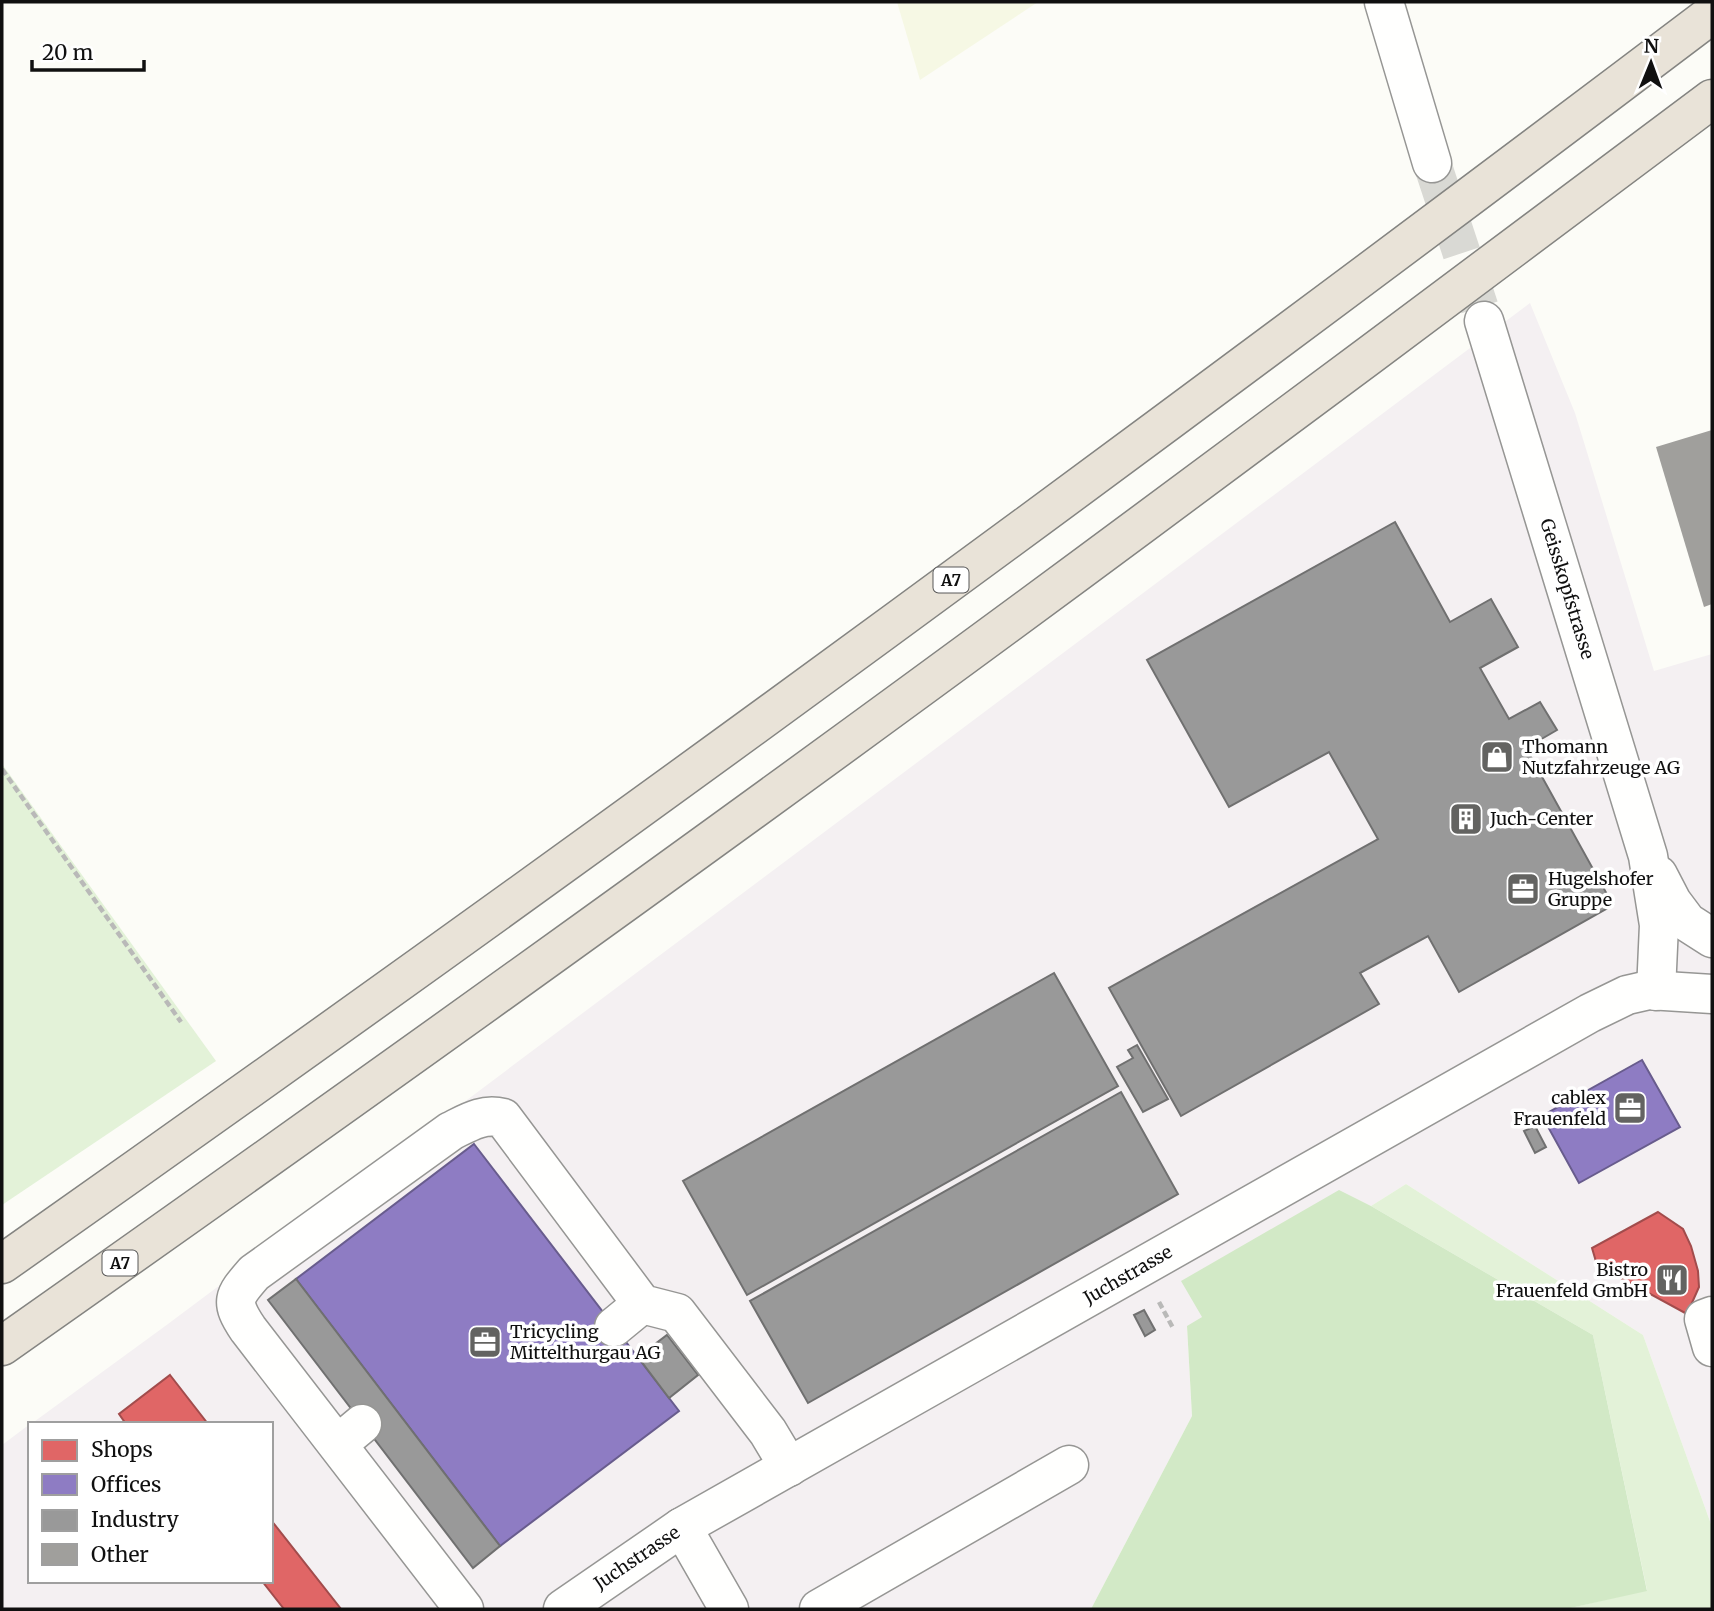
<svg xmlns="http://www.w3.org/2000/svg" width="1714" height="1611" viewBox="0 0 1714 1611" font-family="Merriweather,serif">
	<rect width="100%" height="100%" fill="#fcfcf7"/>
	<path fill="#f4f0f2" d="M 1530,303 L 1575,413 L 1654,671 L 1712,654 L 1712,1527 L 1643,1335 L 1406,1184 L 1371,1206 L 1339,1191 L 1202,1317 L 1187,1327 L 1192,1416 L 1091,1609 L 2,1609 L 2,1445 L 30,1424 L 30,1581 L 271,1581 L 271,1424 L 31,1424 L 168,1324 Z"/>
	<path fill="#f6f8e4" d="M 897,2 L 1038,2 L 920,80 Z"/>
	<g fill="#e3f2d8">
		<path d="M 2,764 L 216,1061 L 2,1205 Z"/>
		<path d="M 1406,1184 L 1643,1335 L 1712,1527 L 1712,1609 L 1566,1609 L 1647,1590 L 1593,1335 L 1371,1206 Z"/>
	</g>
	<path fill="#d2e9c6" d="M 1339,1190 L 1371,1206 L 1593,1335 L 1647,1591 L 1566,1609 L 1091,1609 L 1192,1416 L 1187,1326 L 1202,1317 L 1181,1281 Z"/>
	<g fill="#e06666" stroke="#a24c4c" stroke-width="2">
		<path d="M 1658,1212 L 1683,1229 L 1691,1246 L 1698,1271 L 1699,1287 L 1687,1314 L 1597,1265 L 1592,1248 Z"/>
		<path d="M 170,1375 L 208,1424 L 126,1424 L 119,1414 Z"/>
		<path d="M 271,1520 L 341,1609 L 284,1609 L 262,1581 L 271,1581 Z"/>
	</g>
	<g fill="#8e7cc3" stroke="#685c8d" stroke-width="2">
		<path d="M 1642,1060 L 1680,1127 L 1579,1183 L 1542,1116 Z"/>
		<path d="M 474,1144 L 679,1411 L 500,1546 L 296,1279 Z"/>
	</g>
	<g fill="#999" stroke="#707070" stroke-width="2">
		<path d="M 1395,522 L 1450,622 L 1491,599 L 1518,647 L 1480,668 L 1509,719 L 1540,702 L 1557,730 L 1526,748 L 1613,905 L 1459,992 L 1428,936 L 1360,973 L 1379,1004 L 1181,1116 L 1109,988 L 1378,839 L 1329,752 L 1229,807 L 1147,660 Z"/>
		<path d="M 1054,973 L 1118,1086 L 747,1295 L 683,1181 Z"/>
		<path d="M 1137,1045 L 1168,1099 L 1143,1112 L 1117,1067 L 1133,1058 L 1128,1050 Z"/>
		<path d="M 1121,1092 L 1178,1194 L 808,1403 L 750,1301 Z"/>
		<path d="M 1535,1126 L 1546,1147 L 1535,1153 L 1524,1131 Z"/>
		<path d="M 296,1279 L 500,1546 L 473,1568 L 268,1300 Z"/>
		<path d="M 1144,1310 L 1155,1330 L 1145,1336 L 1134,1315 Z"/>
		<path d="M 667,1335 L 698,1375 L 669,1398 L 638,1357 Z"/>
	</g>
	<path fill="#a09f9c" d="M 1712,430 L 1712,604 L 1704,607 L 1656,447 Z"/>
	<g fill="none" stroke-linecap="round" stroke-linejoin="round">
		<path stroke="#d9d9d4" stroke-width="38" stroke-dasharray="38 19" stroke-linecap="butt" d="M 1432,163 L 1484,321"/>
		<defs>
			<g id="minor">
				<path d="M 1384,2 L 1432,163"/>
				<path d="M 1484,321 L 1648,856 L 1659,925 L 1656,991"/>
				<path d="M 1658,875 L 1672,902 L 1687,922 L 1712,938"/>
				<path d="M 1712,1316 L 1704,1319 L 1712,1347"/>
				<path d="M 614,1327 L 642,1304"/>
				<path d="M 338,1444 L 362,1424"/>
				<path d="M 682,1527 L 729,1609"/>
				<path d="M 464,1609 L 248,1329 C 229,1301 234,1296 254,1273 L 451,1131 C 469,1122 483,1113 503,1118 L 642,1304 L 677,1313 L 768,1432 L 789,1467"/>
				<path d="M 563,1609 L 682,1527 L 1590,1013 L 1627,995 L 1649,990 L 1712,994"/>
				<path d="M 819,1609 L 1069,1465"/>
			</g>
			<g id="highway">
				<path d="M 2,1264 C 579,858 1149,440 1712,14"/>
				<path d="M 2,1346 C 384,1077 765,804 1141,525 C 1332,384 1522,241 1712,99"/>
			</g>
		</defs>
		<use href="#minor" stroke="#969694" stroke-width="41"/>
		<use href="#highway" stroke="#848481" stroke-width="41"/>
		<g stroke="#b9b9b8" stroke-width="4.5" stroke-dasharray="7 3.5" stroke-linecap="butt">
			<path d="M 2,769 L 181,1022"/>
			<path d="M 1159,1302 L 1173,1328"/>
		</g>
		<use href="#minor" stroke="#fffffe" stroke-width="38"/>
		<use href="#highway" stroke="#e9e3d8" stroke-width="38"/>
	</g>
	<defs>
		<symbol id="shop-square" viewBox="-11 -11 22 22"><rect x="-9" y="-9" width="18" height="18" rx="4" fill="#636361" stroke="#fff"/><path d="M-5-2.5h2.3a2.7 3.5 0 0 1 5.4 0H5L5.5 6h-11ZM-1.5-2.5h3a1.5 2.3 0 0 0-3 0Z" fill="#fff"/></symbol>
		<symbol id="building-square" viewBox="-11 -11 22 22"><rect x="-9" y="-9" width="18" height="18" rx="4" fill="#636361" stroke="#fff"/><path d="M-4-6H4V6H1V3H-1V6H-4ZM-2.5-4.3h1.7v1.8h-1.7ZM.8-4.3h1.7v1.8H.8ZM-2.5-1h1.7V.8h-1.7ZM.8-1h1.7V.8H.8Z" fill="#fff"/></symbol>
		<symbol id="office-square" viewBox="-11 -11 22 22"><rect x="-9" y="-9" width="18" height="18" rx="4" fill="#636361" stroke="#fff"/><path d="M-6-3h4V-5.5h4V-3h4V5H-6ZM-1-4.5V-3h2v-1.5ZM-6 0V1H6V0Z" fill="#fff"/></symbol>
		<symbol id="restaurant-square" viewBox="-11 -11 22 22"><rect x="-9" y="-9" width="18" height="18" rx="4" fill="#636361" stroke="#fff"/><path d="M-5-6h1v4h1v-4h1v4h1v-4h1v5L-1.5 .5V6h-2V.5L-5-1ZM5-6V6H3V1.5H1.5Q1.5-4 5-6Z" fill="#fff"/></symbol>
	</defs>
	<g fill-rule="evenodd">
		<use href="#shop-square" x="1478" y="738" width="38" height="38"/>
		<use href="#building-square" x="1447" y="800" width="38" height="38"/>
		<use href="#office-square" x="1504" y="870" width="38" height="38"/>
		<use href="#office-square" x="1611" y="1089" width="38" height="38"/>
		<use href="#restaurant-square" x="1653" y="1261" width="38" height="38"/>
		<use href="#office-square" x="466" y="1323" width="38" height="38"/>
	</g>
	<g text-anchor="middle" stroke-width="7" stroke-linejoin="round" paint-order="stroke">
		<g fill="#fff" stroke="#585858" stroke-width="2">
			<rect x="933.5" y="567.5" width="35" height="25" rx="5"/>
			<rect x="102.5" y="1250.5" width="35" height="25" rx="5"/>
		</g>
		<g font-size="16" font-weight="bold" fill="#101010">
			<text x="951" y="586">A7</text>
			<text x="120" y="1269">A7</text>
		</g>
		<g font-size="18" fill="#101010" stroke="#fff">
			<text transform="translate(1567 589) rotate(73)" y="6">Geisskopfstrasse</text>
			<text transform="translate(1128 1275) rotate(-30)" y="6">Juchstrasse</text>
			<text transform="translate(637 1558) rotate(-34)" y="6">Juchstrasse</text>
		</g>
		<g font-size="18" fill="#101010" stroke="#fff" text-anchor="start">
			<text x="1522" y="753">Thomann<tspan x="1522" dy="21">Nutzfahrzeuge AG</tspan></text>
			<text x="1490" y="825">Juch-Center</text>
			<text x="1548" y="885">Hugelshofer<tspan x="1548" dy="21">Gruppe</tspan></text>
			<text x="1606" y="1104" text-anchor="end">cablex<tspan x="1606" dy="21">Frauenfeld</tspan></text>
			<text x="1648" y="1276" text-anchor="end">Bistro<tspan x="1648" dy="21">Frauenfeld GmbH</tspan></text>
			<text x="510" y="1338">Tricycling<tspan x="510" dy="21">Mittelthurgau AG</tspan></text>
		</g>
	</g>
	<rect width="1714" height="1611" fill="none" stroke="#101010" stroke-width="7"/>
	<rect x="28" y="1422" width="245" height="161" fill="#ffffff" stroke="#9f9f9f" stroke-width="2"/>
	<rect x="42" y="1440" width="35" height="21" fill="#e06666" stroke="#9f9f9f" stroke-width="2"/>
	<text x="91" y="1457" font-size="21" fill="#101010">Shops</text>
	<rect x="42" y="1474" width="35" height="21" fill="#8e7cc3" stroke="#9f9f9f" stroke-width="2"/>
	<text x="91" y="1492" font-size="21" fill="#101010">Offices</text>
	<rect x="42" y="1510" width="35" height="21" fill="#999999" stroke="#9f9f9f" stroke-width="2"/>
	<text x="91" y="1527" font-size="21" fill="#101010">Industry</text>
	<rect x="42" y="1544" width="35" height="21" fill="#a09f9c" stroke="#9f9f9f" stroke-width="2"/>
	<text x="91" y="1562" font-size="21" fill="#101010">Other</text>
	<g transform="translate(1651 63) rotate(1)" stroke="#ffffff" stroke-width="5" paint-order="stroke">
	<path d="M0-5L12 26L0 18L-12 26Z" fill="#101010"/>
	<text y="-10" font-size="19" font-weight="bold" text-anchor="middle" fill="#101010">N</text>
	</g>
	<path d="M32 60v10h112v-10" fill="none" stroke="#101010" stroke-width="3.5"/>
	<text x="42" y="60" font-size="21" fill="#101010" stroke="#ffffff" stroke-width="5" paint-order="stroke">20 m</text>
</svg>
